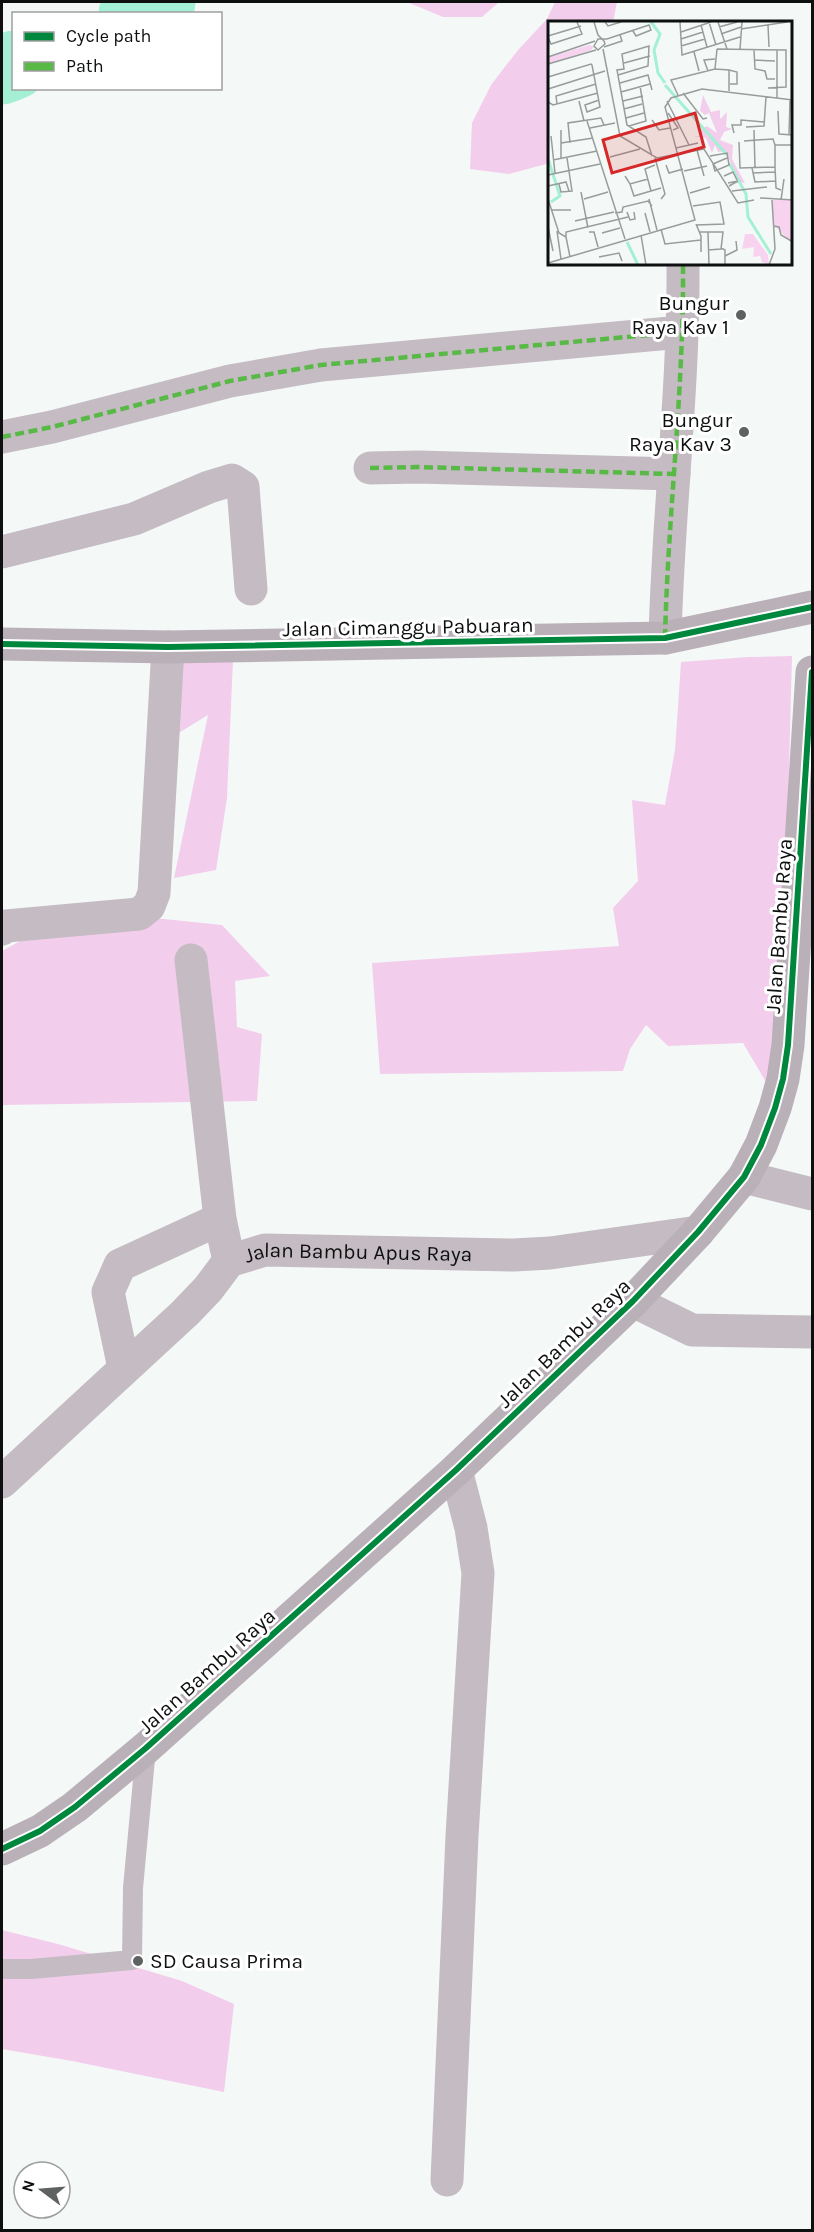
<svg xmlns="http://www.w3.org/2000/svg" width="814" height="2232" viewBox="0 0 814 2232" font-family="Karla,sans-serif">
	<rect width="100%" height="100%" fill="#f4f9f7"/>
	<g fill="#f3cdec">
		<path d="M 407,2 L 499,2 L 482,17 L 443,17 Z"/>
		<path d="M 555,2 L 617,2 L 613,22 L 550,22 L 550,163 L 509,174 L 470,169 L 472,123 L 491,85 L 518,50 L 547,19 Z"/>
		<path d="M 175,655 L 233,660 L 227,798 L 216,870 L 174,878 L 208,715 L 172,737 Z"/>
		<path d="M 792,656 L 780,1106 L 743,1043 L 668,1046 L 646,1025 L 630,1049 L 623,1071 L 380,1074 L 372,963 L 619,946 L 613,908 L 638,881 L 632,800 L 665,805 L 675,750 L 681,662 L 748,657 Z"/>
		<path d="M 77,910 L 222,925 L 270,976 L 235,981 L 237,1027 L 262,1034 L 257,1101 L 2,1105 L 2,951 Z"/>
		<path d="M 2,1930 L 58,1944 L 182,1981 L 234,2004 L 224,2092 L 72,2061 L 2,2049 Z"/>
	</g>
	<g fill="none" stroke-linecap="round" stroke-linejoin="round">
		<g stroke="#a4f0d4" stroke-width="69">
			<path d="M 133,14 L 161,2"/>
			<path d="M 2,70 L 14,65"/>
		</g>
		<path stroke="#c4bcc2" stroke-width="20" d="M 2,1969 L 31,1969 L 132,1960 L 133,1888 L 146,1748"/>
		<g stroke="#c4bcc2" stroke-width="33">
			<path d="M 2,437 L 52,427 L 230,381 L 321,365 L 681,332"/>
			<path d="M 370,468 L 418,467 L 674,474"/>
			<path d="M 2,552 L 134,519 L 209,487 L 232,480 L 243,487 L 251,589"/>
			<path d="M 665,638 C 668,513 684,389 683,264"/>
			<path d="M 2,929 L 6,926 L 139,914 L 149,906 L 154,893 L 168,647"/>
			<path d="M 191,960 L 220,1219 L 229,1261"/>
			<path d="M 744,1177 L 812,1194"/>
			<path d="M 633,1301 L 692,1330 L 812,1332"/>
			<path d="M 124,1368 L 108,1292 L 120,1265 L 220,1219"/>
			<path id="s1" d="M 2,1482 L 185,1313 L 208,1289 L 229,1261 L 265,1250 L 514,1255 L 550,1253 L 698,1232"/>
			<path d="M 447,2180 L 462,1836 L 478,1573 L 471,1528 L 456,1470"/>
		</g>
		<g stroke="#bab0b8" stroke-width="33">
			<path d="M 2,644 L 168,647 L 665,638 L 812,607"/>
			<path d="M 2,1849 L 40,1831 L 75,1807 L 146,1748 L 456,1470 L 633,1301 L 698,1232 L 744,1177 L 761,1145 L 775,1108 L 783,1079 L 788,1045 L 812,672"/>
		</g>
		<g stroke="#58b947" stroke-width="4.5" stroke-dasharray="9 4.5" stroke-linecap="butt">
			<path d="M 2,437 L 52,427 L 230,381 L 321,365 L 681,332"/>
			<path d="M 370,468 L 418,467 L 674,474"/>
			<path d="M 665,638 C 668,513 684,389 683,264"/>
		</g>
		<defs>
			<g id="cycleway">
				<path d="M 2,644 L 168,647 L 665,638 L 812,607"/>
				<path d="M 2,1849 L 40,1831 L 75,1807 L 146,1748 L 456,1470 L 633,1301 L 698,1232 L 744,1177 L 761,1145 L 775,1108 L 783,1079 L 788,1045 L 812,672"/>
			</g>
		</defs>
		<use href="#cycleway" stroke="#fff" stroke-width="10"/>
		<use href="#cycleway" stroke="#00873e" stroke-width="6"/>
	</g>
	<g fill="#5e6260" stroke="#fff" stroke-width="2">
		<circle cx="741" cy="315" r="6"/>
		<circle cx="744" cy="432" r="6"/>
		<circle cx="138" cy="1961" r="6"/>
	</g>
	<g text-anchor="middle" stroke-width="6" stroke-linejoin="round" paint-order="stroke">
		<g font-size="21" fill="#0d100f" stroke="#fff" text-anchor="end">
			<text x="729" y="310">Bungur<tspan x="729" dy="24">Raya Kav 1</tspan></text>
			<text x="732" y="427">Bungur<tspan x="732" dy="24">Raya Kav 3</tspan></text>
			<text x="150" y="1968" text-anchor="start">SD Causa Prima</text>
		</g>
		<g font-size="21" fill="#0d100f" stroke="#fff">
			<text transform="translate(408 627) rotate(-1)" y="7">Jalan Cimanggu Pabuaran</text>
			<text transform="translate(779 926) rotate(-86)" y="7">Jalan Bambu Raya</text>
			<text dy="7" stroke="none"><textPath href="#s1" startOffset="448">Jalan Bambu Apus Raya</textPath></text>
			<text transform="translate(564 1343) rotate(-44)" y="7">Jalan Bambu Raya</text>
			<text transform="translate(207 1671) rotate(-42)" y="7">Jalan Bambu Raya</text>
		</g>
	</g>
	<g transform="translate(548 21)">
		<rect width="244" height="244" fill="#f4f9f7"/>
		<path d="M 42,24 L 46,26 L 43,29 L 0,43 L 0,36 ZM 224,179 L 244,179 L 244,222 L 226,204 ZM 197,213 L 205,213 L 220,234 L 221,244 L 214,241 L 212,235 L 205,236 L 206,226 L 194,228 Z" fill="#f7d3f0"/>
		<path d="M 155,74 L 163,91 L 172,89 L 172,98 L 179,91 L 178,106 L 184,108 L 176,111 L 172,119 L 185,124 L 184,138 L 197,162 L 190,161 L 178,130 L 170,131 L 167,124 L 164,132 L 158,117 L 146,115 L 155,115 L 151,109 L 159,105 L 169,112 L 161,92 L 157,94 L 152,90 Z" fill="#f3cdec"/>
		<path fill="none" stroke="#a4f0d4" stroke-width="3" d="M 103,1 L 112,13 L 106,29 L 110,52 L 117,62M 117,64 L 179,134M 0,138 L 12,175 L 3,181M 181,142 L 198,173 L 200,196 L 223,233M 79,221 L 90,244"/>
		<path fill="none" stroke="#989c9a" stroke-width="1.5" d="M 46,1 L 50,14 L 56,20 L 57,23 L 50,29 L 46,25 L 50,18 L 59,18 L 101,4 L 103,9 L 88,15 L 85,10M 57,1 L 60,5 L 73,1M 132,1 L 134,34 L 192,16M 161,1 L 168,24M 170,1 L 179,28M 153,4 L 159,26M 220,4 L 221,26M 171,6 L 189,1M 193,8 L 239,1M 133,11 L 163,1M 173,13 L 193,6M 0,15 L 33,5M 0,16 L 3,23 L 34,13 L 29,1M 133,18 L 155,11M 133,25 L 157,18M 56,26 L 74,20 L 72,14M 55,28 L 72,115 L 109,137 L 156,128 L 190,182 L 206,179M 169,28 L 238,29 L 238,66 L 220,67M 192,28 L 194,1M 206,29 L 207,48 L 217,50 L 219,58 L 227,58M 229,29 L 229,77M 146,31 L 151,50M 0,36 L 47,20M 206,39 L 227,40M 76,42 L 102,35M 0,43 L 48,29M 167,48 L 169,28M 181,49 L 189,51 L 189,63 L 182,63M 160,50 L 156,39 L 167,38M 70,54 L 100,45 L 101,25 L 74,33 L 76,48 L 69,49 L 79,104 L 98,116 L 104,135M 0,56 L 43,43 L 44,44 L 52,86 L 39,91 L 37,84 L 51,79M 72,62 L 100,54 L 104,69M 0,68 L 57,50M 73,71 L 102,63M 135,72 L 155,98 L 159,97M 130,74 L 123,59 L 167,48 L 181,49 L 181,70M 31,80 L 36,100M 75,80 L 95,75M 119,80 L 141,124M 0,81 L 5,84 L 50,72M 9,83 L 8,75 L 48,63M 76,88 L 94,83M 230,90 L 231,113 L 245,114M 120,92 L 130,107 L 125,109M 78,97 L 96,92M 104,99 L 111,109 L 122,107M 39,100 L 77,218M 81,105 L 98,100 L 92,65M 198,106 L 216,105 L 218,76M 42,107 L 67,102M 13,109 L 13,137M 206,109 L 207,147M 186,112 L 184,104 L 193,104 L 193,99 L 217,101M 241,114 L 242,79M 3,115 L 7,152M 196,120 L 225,118 L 227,124M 191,121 L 192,147 L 227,146 L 228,167 L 233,169M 13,122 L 45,117M 22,122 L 20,102 L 53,97 L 56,104M 128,127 L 150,122M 149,129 L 156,155M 162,135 L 179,132 L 181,144 L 167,150 L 165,143 L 179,137M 62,136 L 92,128M 107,137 L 117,173 L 113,178M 5,139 L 49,130M 118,144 L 121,152 L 135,148M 227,146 L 227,124 L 245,124M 204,147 L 207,161 L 228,160M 136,150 L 159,145M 205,152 L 227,151M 0,154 L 52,143M 77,155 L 82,163 L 100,158M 176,155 L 185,151 L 189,159M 180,162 L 190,160 L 181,165M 11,163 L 13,171 L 24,170 L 19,137M 82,163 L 86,175 L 113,167M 0,165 L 18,161 L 21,170M 103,170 L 97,148 L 107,144M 184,170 L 219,166M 33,171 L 40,207M 142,172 L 162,166M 212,177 L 245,179M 0,178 L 11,212 L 18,216 L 22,236M 36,178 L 60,171M 101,178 L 109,209M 233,179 L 236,158M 145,185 L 172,181 L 176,203 L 148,204M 3,189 L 23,189M 79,191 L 82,199 L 87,198 L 86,191M 67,192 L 74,191 L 75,186 L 100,180 L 104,185M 97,192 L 102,211M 27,200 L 66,191M 148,203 L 153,215 L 153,231M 225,205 L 231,206 L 233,214 L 245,221M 0,206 L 5,230M 113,208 L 117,223 L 153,219M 9,210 L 13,238M 41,211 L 46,211 L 50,226M 152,211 L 175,211 L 173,228 L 160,229M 160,211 L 161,244M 54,212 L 72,207M 93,214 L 98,244M 18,216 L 18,211 L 80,196M 173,227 L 177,229 L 177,244M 177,235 L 189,229 L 188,220M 51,236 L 71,232 L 74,240M 0,242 L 147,199 L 117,86 L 123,77 L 154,68 L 245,79M 221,244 L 227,228 L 224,179"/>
		<path fill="#d62828" fill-opacity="0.15" stroke="#d62828" stroke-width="3" d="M 147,92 L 156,126 L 64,152 L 55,119 Z"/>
		<rect width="244" height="244" fill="none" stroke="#0d100f" stroke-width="3"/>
	</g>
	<rect width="814" height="2232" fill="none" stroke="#0d100f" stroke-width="6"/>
	<rect x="12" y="12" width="210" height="78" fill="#ffffff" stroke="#9e9f9f" stroke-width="1.5"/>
	<rect x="24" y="32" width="30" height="9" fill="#00873e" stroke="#9e9f9f" stroke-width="1.5"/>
	<text x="66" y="42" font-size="18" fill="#0d100f">Cycle path</text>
	<rect x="24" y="62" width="30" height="9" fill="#58b947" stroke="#9e9f9f" stroke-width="1.5"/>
	<text x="66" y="72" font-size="18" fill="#0d100f">Path</text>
	<g transform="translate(42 2190) rotate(286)"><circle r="28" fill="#ffffff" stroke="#9e9f9f" stroke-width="1.5"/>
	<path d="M0-4.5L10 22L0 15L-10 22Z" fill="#5e6260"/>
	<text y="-9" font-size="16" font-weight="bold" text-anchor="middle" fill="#0d100f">N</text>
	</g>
</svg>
